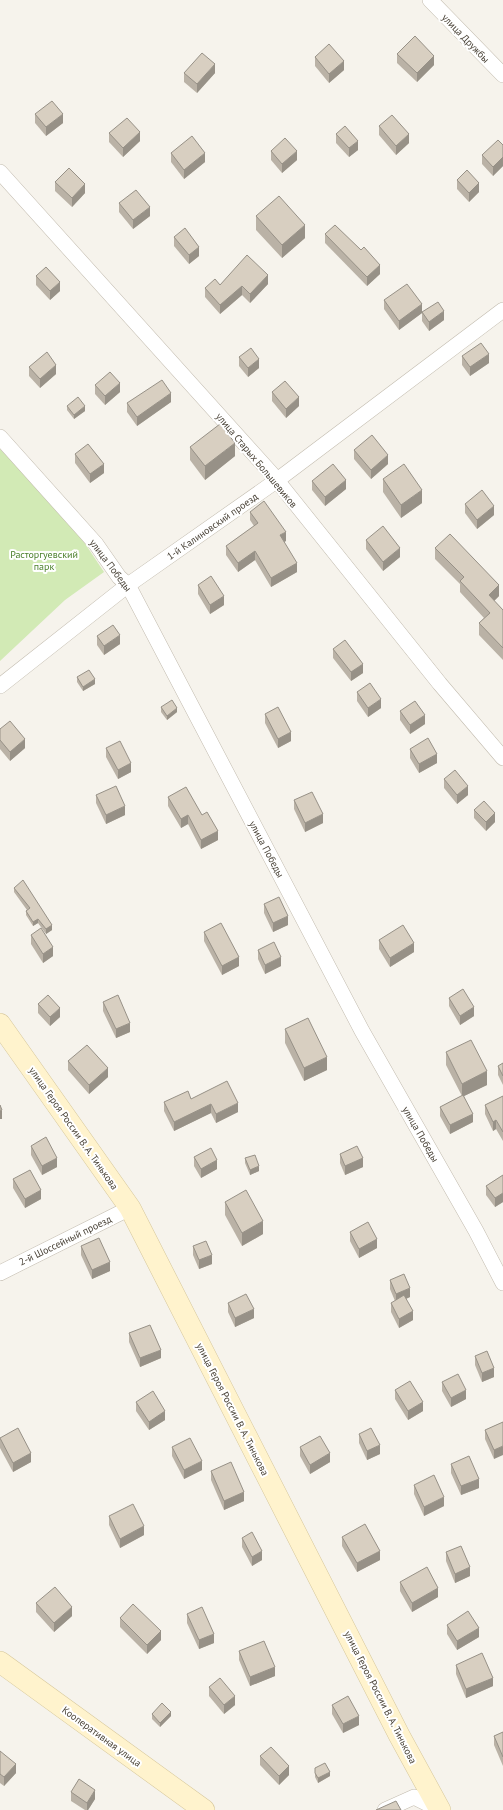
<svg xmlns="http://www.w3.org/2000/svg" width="503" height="1810" viewBox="0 0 503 1810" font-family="'PT Sans',sans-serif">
	<rect width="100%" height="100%" fill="#f6f3ec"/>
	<path fill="#d2eab5" d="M 0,449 L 37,485 L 72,524 L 104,572 L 65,600 L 0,661 Z"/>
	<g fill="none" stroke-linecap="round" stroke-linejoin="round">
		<defs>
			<g id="street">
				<path d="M 430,0 L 503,75"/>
				<path d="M 0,172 L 271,473 L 440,684 L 503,758"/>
				<path d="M 0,437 L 96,544 L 119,577 L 128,585 L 362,1031 L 476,1231 L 503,1283"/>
				<path d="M 0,686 L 128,585 L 276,481 L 503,310"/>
				<path d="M 0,1273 L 130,1208"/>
				<path d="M 385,1810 L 414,1797 L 440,1810"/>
			</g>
			<g id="secondary">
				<path d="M 0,1024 L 130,1208 L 399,1735 L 440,1810"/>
				<path d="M 0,1662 L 204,1810"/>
			</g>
		</defs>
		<use href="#street" stroke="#c2bbae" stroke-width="16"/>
		<use href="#secondary" stroke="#d6c79b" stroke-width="22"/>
		<use href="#street" stroke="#fff" stroke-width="15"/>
		<use href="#secondary" stroke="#fff3cd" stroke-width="21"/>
	</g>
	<g fill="#bab2a6">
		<path d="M 397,54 L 434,65 L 417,82 L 397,63 Z"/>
		<path d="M 315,57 L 344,70 L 329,83 L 315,66 Z"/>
		<path d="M 184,73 L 215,73 L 197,93 L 184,82 Z"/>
		<path d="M 35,114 L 63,123 L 46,136 L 35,123 Z"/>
		<path d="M 379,126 L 409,143 L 396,155 L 379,135 Z"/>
		<path d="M 109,133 L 140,141 L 123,157 L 109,142 Z"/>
		<path d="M 336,134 L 358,150 L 349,157 L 336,143 Z"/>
		<path d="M 503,145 L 503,166 L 493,176 L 482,164 L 482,155 Z"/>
		<path d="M 271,151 L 297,160 L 282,173 L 271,160 Z"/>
		<path d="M 171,153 L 205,162 L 184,179 L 171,162 Z"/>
		<path d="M 457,180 L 479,192 L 469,202 L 457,189 Z"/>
		<path d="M 55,182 L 85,193 L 72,207 L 55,191 Z"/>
		<path d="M 119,203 L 150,216 L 133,229 L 119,212 Z"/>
		<path d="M 256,216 L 305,238 L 282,258 L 256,230 Z"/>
		<path d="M 325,234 L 361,250 L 380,274 L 367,286 L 325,243 Z"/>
		<path d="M 174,237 L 199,256 L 189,264 L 174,246 Z"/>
		<path d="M 36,276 L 60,291 L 50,300 L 36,285 Z"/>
		<path d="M 268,284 L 250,303 L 242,295 L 220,314 L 205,297 L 205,288 L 220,285 Z"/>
		<path d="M 384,300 L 422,313 L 399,330 L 384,309 Z"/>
		<path d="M 422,312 L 444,320 L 429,331 L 422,321 Z"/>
		<path d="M 462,356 L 489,363 L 470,376 L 462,365 Z"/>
		<path d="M 239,357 L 259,368 L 248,377 L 239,366 Z"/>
		<path d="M 29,367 L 56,374 L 40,388 L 29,376 Z"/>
		<path d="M 95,385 L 120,392 L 105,405 L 95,394 Z"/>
		<path d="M 272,392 L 299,406 L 286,418 L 272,401 Z"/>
		<path d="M 171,402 L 137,426 L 127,412 L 127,403 Z"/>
		<path d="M 67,406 L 85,411 L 74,419 L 67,410 Z"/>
		<path d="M 190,447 L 235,456 L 205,480 L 190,460 Z"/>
		<path d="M 354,450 L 388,464 L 371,479 L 354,459 Z"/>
		<path d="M 75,454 L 104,473 L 90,483 L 75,463 Z"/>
		<path d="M 383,479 L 422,503 L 401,518 L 383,492 Z"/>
		<path d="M 312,481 L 346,489 L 325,506 L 312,490 Z"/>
		<path d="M 465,504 L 494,515 L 477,529 L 465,513 Z"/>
		<path d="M 250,512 L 286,541 L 284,542 L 297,572 L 271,587 L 255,560 L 238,572 L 226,555 L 226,546 L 254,526 L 250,520 Z"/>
		<path d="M 366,540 L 400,557 L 383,571 L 366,549 Z"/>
		<path d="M 435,548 L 499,596 L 494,601 L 503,610 L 503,660 L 479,635 L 479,623 L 484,618 L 460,592 L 460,584 L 435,559 Z"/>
		<path d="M 198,585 L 224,605 L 210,614 L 198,594 Z"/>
		<path d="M 97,636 L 120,644 L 104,655 L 97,645 Z"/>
		<path d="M 333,649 L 363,673 L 351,681 L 333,658 Z"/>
		<path d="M 77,677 L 95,684 L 83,691 L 77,682 Z"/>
		<path d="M 357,692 L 381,708 L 368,717 L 357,701 Z"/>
		<path d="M 161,707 L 177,712 L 167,720 L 161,712 Z"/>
		<path d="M 400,711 L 425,724 L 410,734 L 400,720 Z"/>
		<path d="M 265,714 L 291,741 L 278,748 L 265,723 Z"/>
		<path d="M 0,729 L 25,748 L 10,761 L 0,749 Z"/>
		<path d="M 106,748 L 131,772 L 118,779 L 106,757 Z"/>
		<path d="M 410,749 L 437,763 L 419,773 L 410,758 Z"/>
		<path d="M 444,779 L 468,795 L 457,804 L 444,788 Z"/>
		<path d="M 96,795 L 125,815 L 106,824 L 96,803 Z"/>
		<path d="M 168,797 L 202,815 L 218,840 L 201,849 L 188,824 L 181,828 L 168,806 Z"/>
		<path d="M 294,800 L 323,823 L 305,832 L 294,809 Z"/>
		<path d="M 474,810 L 495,822 L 486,831 L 474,818 Z"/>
		<path d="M 14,888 L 52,930 L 46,934 L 38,923 L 33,926 L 26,915 L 26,911 L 27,910 L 14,892 Z"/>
		<path d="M 264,904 L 288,925 L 273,932 L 264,913 Z"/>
		<path d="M 204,932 L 239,966 L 222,975 L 204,941 Z"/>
		<path d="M 31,935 L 53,956 L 43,963 L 31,944 Z"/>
		<path d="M 379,940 L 414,952 L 390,967 L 379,949 Z"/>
		<path d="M 258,950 L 281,966 L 265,974 L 258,959 Z"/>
		<path d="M 449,998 L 474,1016 L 460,1025 L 449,1006 Z"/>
		<path d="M 103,1002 L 130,1032 L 116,1038 L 103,1011 Z"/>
		<path d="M 38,1004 L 60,1017 L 50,1026 L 38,1013 Z"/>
		<path d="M 285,1029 L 327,1070 L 304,1081 L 285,1043 Z"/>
		<path d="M 446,1052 L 487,1085 L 464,1096 L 473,1122 L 450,1134 L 440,1116 L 440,1107 L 462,1096 L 446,1065 Z"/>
		<path d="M 68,1061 L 108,1077 L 89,1094 L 68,1070 Z"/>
		<path d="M 503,1063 L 503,1085 L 498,1075 L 498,1066 Z"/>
		<path d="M 503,1096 L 503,1141 L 496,1129 L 493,1131 L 485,1114 L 485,1105 Z"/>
		<path d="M 191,1099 L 238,1112 L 216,1123 L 211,1113 L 174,1131 L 164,1111 L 164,1102 Z"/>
		<path d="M 31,1146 L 57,1167 L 42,1175 L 31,1155 Z"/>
		<path d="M 340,1154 L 363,1167 L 345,1175 L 340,1163 Z"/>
		<path d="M 194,1157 L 217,1169 L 201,1178 L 194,1166 Z"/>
		<path d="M 245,1158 L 259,1171 L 250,1175 L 245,1163 Z"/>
		<path d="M 503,1175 L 503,1202 L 495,1207 L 486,1195 L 486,1186 Z"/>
		<path d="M 13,1179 L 41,1199 L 25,1208 L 13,1188 Z"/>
		<path d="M 225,1202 L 263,1234 L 242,1246 L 225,1215 Z"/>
		<path d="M 350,1232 L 377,1248 L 359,1258 L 350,1241 Z"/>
		<path d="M 81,1246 L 110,1271 L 92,1279 L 81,1255 Z"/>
		<path d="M 193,1246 L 212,1264 L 199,1269 L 193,1255 Z"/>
		<path d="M 390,1280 L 410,1297 L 406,1299 L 413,1320 L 399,1328 L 391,1312 L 391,1303 L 395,1301 L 390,1289 Z"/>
		<path d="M 228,1303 L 254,1318 L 235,1327 L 228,1312 Z"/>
		<path d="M 129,1333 L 161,1358 L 140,1367 L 129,1342 Z"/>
		<path d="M 475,1356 L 494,1377 L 482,1382 L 475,1365 Z"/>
		<path d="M 442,1382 L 466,1399 L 451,1407 L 442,1391 Z"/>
		<path d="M 395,1390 L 423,1411 L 408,1420 L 395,1399 Z"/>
		<path d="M 136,1402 L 165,1420 L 149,1430 L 136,1411 Z"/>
		<path d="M 503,1422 L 494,1459 L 485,1439 L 485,1430 Z"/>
		<path d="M 359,1434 L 380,1454 L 367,1460 L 359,1443 Z"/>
		<path d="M 0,1438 L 31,1462 L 13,1472 L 0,1448 Z"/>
		<path d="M 172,1447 L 202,1470 L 184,1479 L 172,1456 Z"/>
		<path d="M 300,1447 L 330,1462 L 310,1474 L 300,1456 Z"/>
		<path d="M 451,1464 L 479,1488 L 461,1495 L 451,1473 Z"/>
		<path d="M 211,1471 L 244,1501 L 224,1510 L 211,1480 Z"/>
		<path d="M 414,1485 L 444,1506 L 424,1516 L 414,1494 Z"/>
		<path d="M 109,1516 L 144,1535 L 120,1548 L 109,1525 Z"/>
		<path d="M 342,1537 L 380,1560 L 357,1572 L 342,1546 Z"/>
		<path d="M 242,1538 L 262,1560 L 252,1566 L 242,1547 Z"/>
		<path d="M 446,1552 L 470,1576 L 455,1583 L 446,1561 Z"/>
		<path d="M 400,1582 L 438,1597 L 412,1612 L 400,1591 Z"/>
		<path d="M 36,1603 L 72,1616 L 54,1632 L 36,1612 Z"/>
		<path d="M 187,1614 L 214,1643 L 199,1649 L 187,1623 Z"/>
		<path d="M 120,1618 L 161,1640 L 147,1654 L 120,1627 Z"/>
		<path d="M 447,1625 L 479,1637 L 457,1650 L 447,1634 Z"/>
		<path d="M 239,1651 L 275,1676 L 250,1686 L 239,1660 Z"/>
		<path d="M 456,1665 L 493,1686 L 466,1698 L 456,1674 Z"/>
		<path d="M 209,1687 L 235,1705 L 224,1714 L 209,1696 Z"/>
		<path d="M 332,1705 L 359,1725 L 343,1733 L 332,1714 Z"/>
		<path d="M 152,1714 L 171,1716 L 160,1727 L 152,1719 Z"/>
		<path d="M 503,1732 L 503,1766 L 494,1745 L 494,1736 Z"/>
		<path d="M 0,1751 L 16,1773 L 4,1786 L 0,1783 Z"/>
		<path d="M 260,1756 L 289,1775 L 279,1785 L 260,1765 Z"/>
		<path d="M 315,1773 L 330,1776 L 318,1783 L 315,1777 Z"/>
		<path d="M 71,1792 L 95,1799 L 88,1810 L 85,1810 L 71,1801 Z"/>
	</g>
	<g fill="#979187">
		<path d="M 434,56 L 434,65 L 417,82 L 417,73 Z"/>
		<path d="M 344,61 L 344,70 L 329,83 L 329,74 Z"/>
		<path d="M 215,64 L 215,73 L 197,93 L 197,84 Z"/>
		<path d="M 63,114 L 63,123 L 46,136 L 46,127 Z"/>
		<path d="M 140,132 L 140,141 L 123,157 L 123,148 Z"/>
		<path d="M 409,134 L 409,143 L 396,155 L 396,146 Z"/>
		<path d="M 358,141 L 358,150 L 349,157 L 349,148 Z"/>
		<path d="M 297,151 L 297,160 L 282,173 L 282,164 Z"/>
		<path d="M 205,153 L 205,162 L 184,179 L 184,170 Z"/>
		<path d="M 503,157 L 503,166 L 493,176 L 493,167 Z"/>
		<path d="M 479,183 L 479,192 L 469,202 L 469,193 Z"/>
		<path d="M 85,184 L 85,193 L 72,207 L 72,198 Z"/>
		<path d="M 150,207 L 150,216 L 133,229 L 133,220 Z"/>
		<path d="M 305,225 L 305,238 L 282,258 L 282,245 Z"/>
		<path d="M 199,247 L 199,256 L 189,264 L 189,255 Z"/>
		<path d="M 380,265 L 380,274 L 367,286 L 367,277 Z"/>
		<path d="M 268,275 L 268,284 L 250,303 L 250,294 Z"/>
		<path d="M 60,282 L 60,291 L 50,300 L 50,291 Z"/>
		<path d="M 242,286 L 242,295 L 220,314 L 220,305 Z"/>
		<path d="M 422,304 L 422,313 L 399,330 L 399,321 Z"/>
		<path d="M 444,311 L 444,320 L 429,331 L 429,322 Z"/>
		<path d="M 489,354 L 489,363 L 470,376 L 470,367 Z"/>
		<path d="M 259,359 L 259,368 L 248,377 L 248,368 Z"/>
		<path d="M 56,365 L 56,374 L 40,388 L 40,379 Z"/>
		<path d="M 120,383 L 120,392 L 105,405 L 105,396 Z"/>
		<path d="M 171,393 L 171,402 L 137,426 L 137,417 Z"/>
		<path d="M 299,397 L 299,406 L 286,418 L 286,409 Z"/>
		<path d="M 85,406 L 85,411 L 74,419 L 74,415 Z"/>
		<path d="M 235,443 L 235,456 L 205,480 L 205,466 Z"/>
		<path d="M 388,455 L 388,464 L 371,479 L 371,470 Z"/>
		<path d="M 104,464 L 104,473 L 90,483 L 90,474 Z"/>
		<path d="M 346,480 L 346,489 L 325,506 L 325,497 Z"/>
		<path d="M 422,490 L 422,503 L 401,518 L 401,505 Z"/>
		<path d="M 494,506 L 494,515 L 477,529 L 477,520 Z"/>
		<path d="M 286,532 L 286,541 L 280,544 L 280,535 Z"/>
		<path d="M 400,548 L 400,557 L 383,571 L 383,562 Z"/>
		<path d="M 255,551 L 255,560 L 238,572 L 238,563 Z"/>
		<path d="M 297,563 L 297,572 L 271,587 L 271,578 Z"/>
		<path d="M 499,585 L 499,596 L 489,606 L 489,595 Z"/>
		<path d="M 224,596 L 224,605 L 210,614 L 210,605 Z"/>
		<path d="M 120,635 L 120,644 L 104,655 L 104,646 Z"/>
		<path d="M 363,664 L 363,673 L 351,681 L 351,672 Z"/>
		<path d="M 95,679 L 95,684 L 83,691 L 83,687 Z"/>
		<path d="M 381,699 L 381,708 L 368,717 L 368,708 Z"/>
		<path d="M 177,708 L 177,712 L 167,720 L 167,716 Z"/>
		<path d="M 425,715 L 425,724 L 410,734 L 410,725 Z"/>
		<path d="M 291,732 L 291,741 L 278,748 L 278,739 Z"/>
		<path d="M 25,739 L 25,748 L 10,761 L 10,752 Z"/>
		<path d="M 437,754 L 437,763 L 419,773 L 419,764 Z"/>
		<path d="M 131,763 L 131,772 L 118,779 L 118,770 Z"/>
		<path d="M 468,786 L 468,795 L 457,804 L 457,795 Z"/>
		<path d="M 125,806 L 125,815 L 106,824 L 106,815 Z"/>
		<path d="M 495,813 L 495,822 L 486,831 L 486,822 Z"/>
		<path d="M 323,814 L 323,823 L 305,832 L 305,823 Z"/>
		<path d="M 188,815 L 188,824 L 181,828 L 181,819 Z"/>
		<path d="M 218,831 L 218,840 L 201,849 L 201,840 Z"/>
		<path d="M 288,916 L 288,925 L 273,932 L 273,923 Z"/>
		<path d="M 38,919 L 38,923 L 33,926 L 33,922 Z"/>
		<path d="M 52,925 L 52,930 L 46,934 L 46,929 Z"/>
		<path d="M 414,943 L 414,952 L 390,967 L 390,958 Z"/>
		<path d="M 53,947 L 53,956 L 43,963 L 43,954 Z"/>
		<path d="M 239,957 L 239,966 L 222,975 L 222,966 Z"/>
		<path d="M 281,957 L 281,966 L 265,974 L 265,965 Z"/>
		<path d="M 474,1007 L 474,1016 L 460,1025 L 460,1016 Z"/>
		<path d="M 60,1008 L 60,1017 L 50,1026 L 50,1017 Z"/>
		<path d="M 130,1023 L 130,1032 L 116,1038 L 116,1029 Z"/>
		<path d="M 327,1057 L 327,1070 L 304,1081 L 304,1068 Z"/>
		<path d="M 108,1068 L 108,1077 L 89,1094 L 89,1085 Z"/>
		<path d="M 487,1071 L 487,1085 L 462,1097 L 462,1084 Z"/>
		<path d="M 238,1103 L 238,1112 L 216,1123 L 216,1114 Z"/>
		<path d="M 211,1104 L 211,1113 L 174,1131 L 174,1122 Z"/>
		<path d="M 2,1110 L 2,1119 L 0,1119 L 0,1111 Z"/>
		<path d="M 473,1114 L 473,1122 L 450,1134 L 450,1125 Z"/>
		<path d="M 496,1120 L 496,1129 L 493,1131 L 493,1122 Z"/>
		<path d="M 57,1158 L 57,1167 L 42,1175 L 42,1166 Z"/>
		<path d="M 363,1158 L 363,1167 L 345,1175 L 345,1166 Z"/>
		<path d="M 217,1160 L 217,1169 L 201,1178 L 201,1169 Z"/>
		<path d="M 259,1166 L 259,1171 L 250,1175 L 250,1170 Z"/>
		<path d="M 41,1190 L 41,1199 L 25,1208 L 25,1199 Z"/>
		<path d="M 503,1193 L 503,1202 L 495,1207 L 495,1198 Z"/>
		<path d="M 263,1221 L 263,1234 L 242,1246 L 242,1233 Z"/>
		<path d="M 377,1239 L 377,1248 L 359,1258 L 359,1249 Z"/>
		<path d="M 212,1255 L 212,1264 L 199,1269 L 199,1260 Z"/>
		<path d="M 110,1262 L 110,1271 L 92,1279 L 92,1270 Z"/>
		<path d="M 410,1288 L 410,1297 L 396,1303 L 396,1294 Z"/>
		<path d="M 254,1309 L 254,1318 L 235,1327 L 235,1318 Z"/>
		<path d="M 413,1311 L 413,1320 L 399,1328 L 399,1319 Z"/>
		<path d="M 161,1350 L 161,1358 L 140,1367 L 140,1358 Z"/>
		<path d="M 494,1368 L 494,1377 L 482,1382 L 482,1373 Z"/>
		<path d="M 466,1390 L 466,1399 L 451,1407 L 451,1398 Z"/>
		<path d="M 423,1402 L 423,1411 L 408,1420 L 408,1411 Z"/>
		<path d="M 165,1411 L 165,1420 L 149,1430 L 149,1422 Z"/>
		<path d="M 380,1445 L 380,1454 L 367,1460 L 367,1451 Z"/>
		<path d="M 503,1446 L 503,1455 L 494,1459 L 494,1450 Z"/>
		<path d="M 31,1453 L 31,1462 L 13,1472 L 13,1463 Z"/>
		<path d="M 330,1453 L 330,1462 L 310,1474 L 310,1465 Z"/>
		<path d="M 202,1461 L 202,1470 L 184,1479 L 184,1470 Z"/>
		<path d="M 479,1479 L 479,1488 L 461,1495 L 461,1486 Z"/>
		<path d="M 244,1492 L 244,1501 L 224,1510 L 224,1501 Z"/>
		<path d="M 444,1497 L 444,1506 L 424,1516 L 424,1507 Z"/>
		<path d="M 144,1526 L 144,1535 L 120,1548 L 120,1539 Z"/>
		<path d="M 262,1551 L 262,1560 L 252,1566 L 252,1557 Z"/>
		<path d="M 380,1551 L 380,1560 L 357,1572 L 357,1563 Z"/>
		<path d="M 470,1567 L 470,1576 L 455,1583 L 455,1574 Z"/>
		<path d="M 438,1588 L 438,1597 L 412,1612 L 412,1603 Z"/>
		<path d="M 72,1607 L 72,1616 L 54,1632 L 54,1623 Z"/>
		<path d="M 479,1628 L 479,1637 L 457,1650 L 457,1641 Z"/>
		<path d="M 161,1631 L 161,1640 L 147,1654 L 147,1645 Z"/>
		<path d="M 214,1634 L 214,1643 L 199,1649 L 199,1640 Z"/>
		<path d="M 275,1667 L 275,1676 L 250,1686 L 250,1677 Z"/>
		<path d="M 493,1678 L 493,1686 L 466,1698 L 466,1689 Z"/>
		<path d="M 235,1696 L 235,1705 L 224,1714 L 224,1705 Z"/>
		<path d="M 171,1712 L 171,1716 L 160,1727 L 160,1723 Z"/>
		<path d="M 359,1716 L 359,1725 L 343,1733 L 343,1724 Z"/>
		<path d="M 16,1764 L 16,1773 L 4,1786 L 4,1777 Z"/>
		<path d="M 289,1766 L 289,1775 L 279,1785 L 279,1776 Z"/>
		<path d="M 330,1772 L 330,1776 L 318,1783 L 318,1778 Z"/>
		<path d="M 95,1790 L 95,1799 L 88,1810 L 87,1810 L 87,1803 Z"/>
	</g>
	<g fill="#d8cfc1" stroke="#979187">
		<path d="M 415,36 L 434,56 L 417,73 L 397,54 Z"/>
		<path d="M 329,44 L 344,61 L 329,74 L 315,57 Z"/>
		<path d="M 202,53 L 215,64 L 197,84 L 184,73 Z"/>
		<path d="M 52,101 L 63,114 L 46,127 L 35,114 Z"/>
		<path d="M 392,115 L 409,134 L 396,146 L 379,126 Z"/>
		<path d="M 127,118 L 140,132 L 123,148 L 109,133 Z"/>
		<path d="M 345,126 L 358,141 L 349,148 L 336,134 Z"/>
		<path d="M 192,136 L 205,153 L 184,170 L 171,153 Z"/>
		<path d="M 285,138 L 297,151 L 282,164 L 271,151 Z"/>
		<path d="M 498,140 L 503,145 L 503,157 L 493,167 L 482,155 Z"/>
		<path d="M 69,168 L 85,184 L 72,198 L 55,182 Z"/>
		<path d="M 467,170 L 479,183 L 469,193 L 457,180 Z"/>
		<path d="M 136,190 L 150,207 L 133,220 L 119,203 Z"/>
		<path d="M 279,196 L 305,225 L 282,245 L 256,216 Z"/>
		<path d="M 335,225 L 361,250 L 364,247 L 380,265 L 367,277 L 325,234 Z"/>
		<path d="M 185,228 L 199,247 L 189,255 L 174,237 Z"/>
		<path d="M 247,255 L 268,275 L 250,294 L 242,286 L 220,305 L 205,288 L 215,279 L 220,285 Z"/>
		<path d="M 46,267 L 60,282 L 50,291 L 36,276 Z"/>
		<path d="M 407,284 L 422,304 L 399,321 L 384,300 Z"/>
		<path d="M 438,302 L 444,311 L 429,322 L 422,312 Z"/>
		<path d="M 481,343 L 489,354 L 470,367 L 462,356 Z"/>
		<path d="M 251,348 L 259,359 L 248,368 L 239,357 Z"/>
		<path d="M 47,352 L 56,365 L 40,379 L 29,367 Z"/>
		<path d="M 110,372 L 120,383 L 105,396 L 95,385 Z"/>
		<path d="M 162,380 L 171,393 L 137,417 L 127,403 Z"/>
		<path d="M 285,381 L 299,397 L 286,409 L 272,392 Z"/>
		<path d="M 78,397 L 85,406 L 74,415 L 67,406 Z"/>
		<path d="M 220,424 L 235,443 L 205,466 L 190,447 Z"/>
		<path d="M 372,435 L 388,455 L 371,470 L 354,450 Z"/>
		<path d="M 88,444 L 104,464 L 90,474 L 75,454 Z"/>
		<path d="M 333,464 L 346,480 L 325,497 L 312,481 Z"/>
		<path d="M 404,464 L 422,490 L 401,505 L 383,479 Z"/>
		<path d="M 482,490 L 494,506 L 477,520 L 465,504 Z"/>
		<path d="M 264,501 L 286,532 L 280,535 L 297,563 L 271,578 L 255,551 L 238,563 L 226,546 L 258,523 L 250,512 Z"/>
		<path d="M 383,526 L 400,548 L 383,562 L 366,540 Z"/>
		<path d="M 450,534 L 499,585 L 489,595 L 503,610 L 503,648 L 479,623 L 490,613 L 460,581 L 464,577 L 435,548 Z"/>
		<path d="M 211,576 L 224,596 L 210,605 L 198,585 Z"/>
		<path d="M 113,625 L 120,635 L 104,646 L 97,636 Z"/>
		<path d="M 345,640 L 363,664 L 351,672 L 333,649 Z"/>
		<path d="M 89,670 L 95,679 L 83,687 L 77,677 Z"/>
		<path d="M 370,683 L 381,699 L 368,708 L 357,692 Z"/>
		<path d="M 172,700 L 177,708 L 167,716 L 161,707 Z"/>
		<path d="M 415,701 L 425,715 L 410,725 L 400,711 Z"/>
		<path d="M 278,707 L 291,732 L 278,739 L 265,714 Z"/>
		<path d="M 10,721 L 25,739 L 10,752 L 0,740 L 0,729 Z"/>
		<path d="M 428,738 L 437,754 L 419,764 L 410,749 Z"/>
		<path d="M 120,741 L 131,763 L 118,770 L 106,748 Z"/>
		<path d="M 455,770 L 468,786 L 457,795 L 444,779 Z"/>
		<path d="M 116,786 L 125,806 L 106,815 L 96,795 Z"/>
		<path d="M 186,787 L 202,815 L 207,812 L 218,831 L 201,840 L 188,815 L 181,819 L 168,797 Z"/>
		<path d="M 312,792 L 323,814 L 305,823 L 294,800 Z"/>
		<path d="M 484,801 L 495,813 L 486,822 L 474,810 Z"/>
		<path d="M 23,880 L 52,925 L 46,929 L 38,919 L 33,922 L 26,911 L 30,908 L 14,888 Z"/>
		<path d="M 279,897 L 288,916 L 273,923 L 264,904 Z"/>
		<path d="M 221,923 L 239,957 L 222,966 L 204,932 Z"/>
		<path d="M 403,925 L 414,943 L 390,958 L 379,940 Z"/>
		<path d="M 41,928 L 53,947 L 43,954 L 31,935 Z"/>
		<path d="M 274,942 L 281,957 L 265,965 L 258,950 Z"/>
		<path d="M 463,989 L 474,1007 L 460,1016 L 449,998 Z"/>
		<path d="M 48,995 L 60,1008 L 50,1017 L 38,1004 Z"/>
		<path d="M 118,995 L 130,1023 L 116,1029 L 103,1002 Z"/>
		<path d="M 308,1018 L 327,1057 L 304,1068 L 285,1029 Z"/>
		<path d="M 471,1040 L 487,1071 L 462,1084 L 446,1052 Z"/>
		<path d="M 87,1045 L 108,1068 L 89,1085 L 68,1061 Z"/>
		<path d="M 503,1063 L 503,1076 L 498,1066 Z"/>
		<path d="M 227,1081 L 238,1103 L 216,1114 L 211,1104 L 174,1122 L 164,1102 L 188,1091 L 191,1099 Z"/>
		<path d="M 463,1095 L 473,1114 L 450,1125 L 440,1107 Z"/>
		<path d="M 503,1096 L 503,1132 L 496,1120 L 493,1122 L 485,1105 Z"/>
		<path d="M 0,1105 L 2,1110 L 0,1111 Z"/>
		<path d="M 46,1137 L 57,1158 L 42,1166 L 31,1146 Z"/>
		<path d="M 357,1146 L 363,1158 L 345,1166 L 340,1154 Z"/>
		<path d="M 211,1148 L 217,1160 L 201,1169 L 194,1157 Z"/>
		<path d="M 255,1155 L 259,1166 L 250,1170 L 245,1158 Z"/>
		<path d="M 30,1170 L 41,1190 L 25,1199 L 13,1179 Z"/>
		<path d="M 503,1175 L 503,1193 L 495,1198 L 486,1186 Z"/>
		<path d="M 246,1190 L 263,1221 L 242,1233 L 225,1202 Z"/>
		<path d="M 368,1222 L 377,1239 L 359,1249 L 350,1232 Z"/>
		<path d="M 99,1238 L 110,1262 L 92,1270 L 81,1246 Z"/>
		<path d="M 206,1241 L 212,1255 L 199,1260 L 193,1246 Z"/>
		<path d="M 404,1274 L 410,1288 L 396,1294 L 390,1280 Z"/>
		<path d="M 246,1294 L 254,1309 L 235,1318 L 228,1303 Z"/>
		<path d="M 404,1295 L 413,1311 L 399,1319 L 391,1303 Z"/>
		<path d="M 150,1325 L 161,1350 L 140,1358 L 129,1333 Z"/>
		<path d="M 487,1351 L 494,1368 L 482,1373 L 475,1356 Z"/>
		<path d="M 458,1374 L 466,1390 L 451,1398 L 442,1382 Z"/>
		<path d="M 410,1381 L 423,1402 L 408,1411 L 395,1390 Z"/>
		<path d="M 153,1391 L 165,1411 L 149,1422 L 136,1402 Z"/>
		<path d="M 503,1422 L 503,1446 L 494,1450 L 485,1430 Z"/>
		<path d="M 18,1428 L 31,1453 L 13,1463 L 0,1438 Z"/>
		<path d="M 371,1428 L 380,1445 L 367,1451 L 359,1434 Z"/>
		<path d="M 320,1436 L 330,1453 L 310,1465 L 300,1447 Z"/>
		<path d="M 190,1438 L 202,1461 L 184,1470 L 172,1447 Z"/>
		<path d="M 469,1456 L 479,1479 L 461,1486 L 451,1464 Z"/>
		<path d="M 231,1462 L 244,1492 L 224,1501 L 211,1471 Z"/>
		<path d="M 434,1475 L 444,1497 L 424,1507 L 414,1485 Z"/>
		<path d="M 133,1504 L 144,1526 L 120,1539 L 109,1516 Z"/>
		<path d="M 365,1524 L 380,1551 L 357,1563 L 342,1537 Z"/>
		<path d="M 252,1532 L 262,1551 L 252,1557 L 242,1538 Z"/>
		<path d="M 461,1546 L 470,1567 L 455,1574 L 446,1552 Z"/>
		<path d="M 427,1567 L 438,1588 L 412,1603 L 400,1582 Z"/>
		<path d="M 55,1587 L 72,1607 L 54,1623 L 36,1603 Z"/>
		<path d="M 133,1604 L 161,1631 L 147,1645 L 120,1618 Z"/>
		<path d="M 202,1607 L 214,1634 L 199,1640 L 187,1614 Z"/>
		<path d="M 468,1611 L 479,1628 L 457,1641 L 447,1625 Z"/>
		<path d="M 264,1641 L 275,1667 L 250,1677 L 239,1651 Z"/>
		<path d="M 482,1653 L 493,1678 L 466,1689 L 456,1665 Z"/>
		<path d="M 220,1678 L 235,1696 L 224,1705 L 209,1687 Z"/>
		<path d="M 348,1696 L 359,1716 L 343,1724 L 332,1705 Z"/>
		<path d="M 162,1703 L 171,1712 L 160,1723 L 152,1714 Z"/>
		<path d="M 503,1732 L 503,1757 L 494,1736 Z"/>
		<path d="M 271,1747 L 289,1766 L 279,1776 L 260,1756 Z"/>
		<path d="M 0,1751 L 16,1764 L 4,1777 L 0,1774 Z"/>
		<path d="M 325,1763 L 330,1772 L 318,1778 L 315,1773 L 315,1768 Z"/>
		<path d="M 79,1779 L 95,1790 L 87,1803 L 71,1792 Z"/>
		<path d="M 396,1801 L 401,1810 L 376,1810 Z"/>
	</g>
	<g text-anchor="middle" stroke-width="4" stroke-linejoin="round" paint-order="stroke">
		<g font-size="10" fill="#4b4439" stroke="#fff">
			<text transform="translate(466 38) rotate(46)" y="4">улица Дружбы</text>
			<text transform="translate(257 460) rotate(50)" y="4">улица Старых Большевиков</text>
			<text transform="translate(212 526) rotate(-35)" y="4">1-й Калиновский проезд</text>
			<text transform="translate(111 565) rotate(53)" y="4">улица Победы</text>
			<text transform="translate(267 849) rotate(62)" y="4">улица Победы</text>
			<text transform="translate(74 1128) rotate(55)" y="4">улица Героя России В. А. Тинькова</text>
			<text transform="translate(421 1134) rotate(60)" y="4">улица Победы</text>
			<text transform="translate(65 1240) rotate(-26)" y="4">2-й Шоссейный проезд</text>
			<text transform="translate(233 1409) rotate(63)" y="4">улица Героя России В. А. Тинькова</text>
			<text transform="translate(381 1697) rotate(63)" y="4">улица Героя России В. А. Тинькова</text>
			<text transform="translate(102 1736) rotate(36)" y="4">Кооперативная улица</text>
		</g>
		<g font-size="10" fill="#4a7f2a" stroke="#fff">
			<text x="44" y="558">Расторгуевский<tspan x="44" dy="12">парк</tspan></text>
		</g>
	</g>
</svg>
